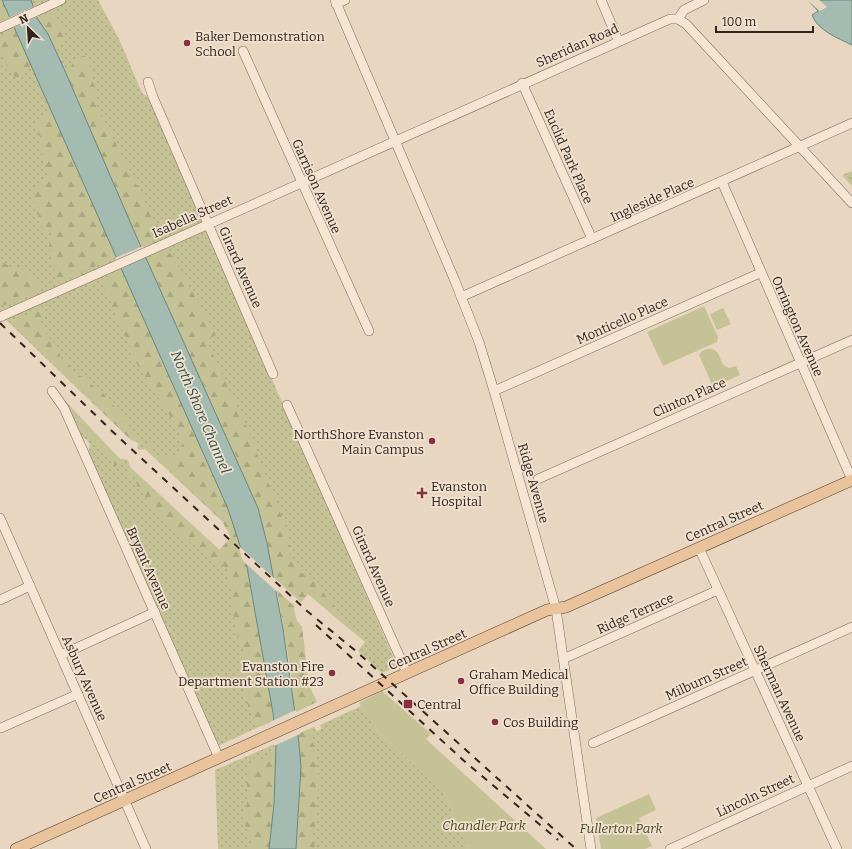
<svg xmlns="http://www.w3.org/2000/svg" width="852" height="849" viewBox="0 0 852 849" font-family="Bitter,serif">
	<defs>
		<pattern id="grass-dots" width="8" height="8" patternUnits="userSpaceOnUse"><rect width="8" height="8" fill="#c5c396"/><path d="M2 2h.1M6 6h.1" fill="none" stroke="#aaa781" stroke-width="1.8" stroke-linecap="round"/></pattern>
		<pattern id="forest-firs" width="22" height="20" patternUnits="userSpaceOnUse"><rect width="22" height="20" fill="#c5c396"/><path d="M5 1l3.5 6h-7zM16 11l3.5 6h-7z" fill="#aaa781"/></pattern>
	</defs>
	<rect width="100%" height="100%" fill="#e9d6c0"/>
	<g fill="url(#grass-dots)">
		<path d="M 0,0 L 98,0 L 119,39 L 142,93 L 149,98 L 396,663 L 397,666 L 382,673 L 358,651 L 365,642 L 308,594 L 301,602 L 242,549 L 274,720 L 218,746 L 88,454 L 90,444 L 86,439 L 81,438 L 64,400 L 120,459 L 128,460 L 130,467 L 219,550 L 231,537 L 222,521 L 146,449 L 140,450 L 137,448 L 139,443 L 131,440 L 0,314 Z"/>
		<path d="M 852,171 L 852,186 L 842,175 Z"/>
		<path d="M 361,706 L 378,732 L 444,793 L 469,849 L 218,849 L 215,770 L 314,727 L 317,731 L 321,729 L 320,725 Z"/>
	</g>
	<g fill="url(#forest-firs)">
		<path d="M 0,0 L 2,0 L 9,16 L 0,19 Z"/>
		<path d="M 51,12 L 54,13 L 67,37 L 65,42 L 59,44 L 55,49 L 37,18 Z"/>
		<path d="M 15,28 L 32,66 L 19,79 L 17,79 C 6,68 0,52 0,38 Z"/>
		<path d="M 83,56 L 86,56 L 91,69 L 97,106 L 151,214 L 161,231 L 159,238 L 141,247 L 68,77 L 73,60 Z"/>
		<path d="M 51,110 L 116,257 L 55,284 L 54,266 L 49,247 L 51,234 L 43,229 L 32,197 L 35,192 L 48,178 L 47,165 L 38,145 L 40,137 L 36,127 L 42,116 Z"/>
		<path d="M 162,250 L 170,253 L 176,261 L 216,335 L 206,340 L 256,447 L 257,454 L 289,535 L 290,559 L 295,562 L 301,573 C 315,574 339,616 349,629 L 308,594 L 301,602 L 273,576 L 267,543 L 253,494 L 146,257 Z"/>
		<path d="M 0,262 C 8,263 13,271 21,269 L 29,276 L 36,278 L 39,283 L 39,291 L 19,301 L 0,306 Z"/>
		<path d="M 121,268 C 144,319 167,369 190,420 C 211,468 233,516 247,567 L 273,713 L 274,720 L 262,726 L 255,723 L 254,718 L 249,711 L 245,693 L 240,682 L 241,670 L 239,663 L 243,656 L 244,650 L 238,637 L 233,613 L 233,590 L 228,579 L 226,567 L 207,558 L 194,544 L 183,539 L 177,531 L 167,524 L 138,488 L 135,478 L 130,475 L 128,471 L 129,467 L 220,550 L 231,537 L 222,521 L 145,449 L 149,444 L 156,455 C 165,458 177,459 184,450 L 177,427 L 130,353 L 131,347 L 124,335 L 104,286 L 101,279 Z"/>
		<path d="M 40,308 L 43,310 L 41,323 L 43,330 L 58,349 L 61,358 L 68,362 L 71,370 L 76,371 L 80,376 L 87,378 L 91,384 L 103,393 L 137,435 L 140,440 L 139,443 L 131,440 L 10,322 Z"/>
		<path d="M 64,400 L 120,459 L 124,459 L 123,463 L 115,466 L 100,444 L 89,440 Z"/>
		<path d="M 277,590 L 295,607 L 294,609 L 297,621 L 302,626 L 309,685 L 317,702 L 294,713 L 291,673 Z"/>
		<path d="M 314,727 L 311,738 L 315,750 L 319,783 L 316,802 L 317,821 L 313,832 L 315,849 L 296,849 L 301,766 L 298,734 Z"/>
		<path d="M 276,745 L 274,804 L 269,849 L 252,849 L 252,841 L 244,822 L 247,803 L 247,770 L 255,762 L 270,758 Z"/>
	</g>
	<g fill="#c5c396">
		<path d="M 704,306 L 718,337 L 717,342 L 663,366 L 647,332 Z"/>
		<path d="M 723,308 L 731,324 L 717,330 L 710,314 Z"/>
		<path d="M 706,349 C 724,347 716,364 729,368 L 736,366 L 740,375 L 713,387 L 699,355 L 702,351 Z"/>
		<path d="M 382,691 L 431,734 L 426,739 L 546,849 L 469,849 L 444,793 L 378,732 L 359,703 Z"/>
		<path d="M 649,794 L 656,810 L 639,818 L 652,846 L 645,849 L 601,849 L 596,818 Z"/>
	</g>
	<g fill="#a3bbb0" stroke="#6b887c">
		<path d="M 2,0 L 31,0 L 37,18 L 48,34 L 65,71 L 141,247 L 258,508 L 267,543 L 283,629 L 298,734 L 301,766 L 296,849 L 269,849 L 274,804 L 276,745 L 273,713 L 247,567 L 228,509 Z"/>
		<path d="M 808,0 L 852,0 L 852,45 C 838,38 818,31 812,15 L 818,11 Z"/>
	</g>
	<g fill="#e9d6c0">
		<path d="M 807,0 L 819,0 L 827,7 L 820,11 Z"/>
		<path d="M 35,6 L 39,16 L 13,28 L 8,18 Z"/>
		<path d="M 143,246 L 148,256 L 120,269 L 115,258 Z"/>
		<path d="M 238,545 L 275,579 L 278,591 L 276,591 L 243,561 Z"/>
		<path d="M 296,710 L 300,734 L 274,746 L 272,721 Z"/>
	</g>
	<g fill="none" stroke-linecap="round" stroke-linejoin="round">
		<defs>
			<g id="minor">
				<path d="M 335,0 L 455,281 L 479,342 L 494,391 L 556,609 L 591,849"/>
				<path d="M 601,0 L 618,40"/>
				<path d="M 336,4 L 345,0"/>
				<path d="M 678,19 L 684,10 L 704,0"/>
				<path d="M 0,28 L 61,0"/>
				<path d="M 243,51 L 369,331"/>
				<path d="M 148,82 L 153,97 L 273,374"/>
				<path d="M 522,83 L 592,239"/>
				<path d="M 722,182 L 852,480"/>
				<path d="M 461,297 L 852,123"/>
				<path d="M 0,317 L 670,19 L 678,19 L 686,24 L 852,203"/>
				<path d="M 52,391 L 64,408 L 219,758"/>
				<path d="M 494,391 L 760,273"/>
				<path d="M 287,405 L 407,673"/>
				<path d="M 538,479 L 852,340"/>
				<path d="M 0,518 L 146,849"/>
				<path d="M 699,548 L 837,849"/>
				<path d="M 0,600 L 30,586"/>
				<path d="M 61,655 L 155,612"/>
				<path d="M 563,659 L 718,590"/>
				<path d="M 1,728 L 78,694"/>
				<path d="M 593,743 L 852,627"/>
				<path d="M 670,849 L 852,766"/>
			</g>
			<path id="major" d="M 16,849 L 547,610 L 566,607 L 852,480"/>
		</defs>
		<use href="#minor" stroke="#80685a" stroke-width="10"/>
		<use href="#major" stroke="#4e382e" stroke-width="12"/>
		<use href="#minor" stroke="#f5e5d2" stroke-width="9"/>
		<use href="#major" stroke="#e9c39b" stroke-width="11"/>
		<g stroke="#31231d" stroke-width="2" stroke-dasharray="7 7" stroke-linecap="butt">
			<path d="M 0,323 L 113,432 L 307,611 L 357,652 L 576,849"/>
			<path d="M 316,625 L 463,760 L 558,840"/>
		</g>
	</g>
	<g fill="#893040" stroke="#f1e1cf" stroke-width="1.5">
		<circle cx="187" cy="43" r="4"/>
		<circle cx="432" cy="441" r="4"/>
		<path d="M420 487h4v4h4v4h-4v4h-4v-4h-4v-4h4z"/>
		<circle cx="332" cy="673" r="4"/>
		<circle cx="461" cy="681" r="4"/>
		<rect x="403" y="699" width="10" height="10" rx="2"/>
		<circle cx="495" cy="722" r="4"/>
	</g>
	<g text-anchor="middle" stroke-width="3.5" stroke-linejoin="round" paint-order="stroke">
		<g font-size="13" fill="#31231d" stroke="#f1e1cf" text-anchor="start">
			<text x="195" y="41">Baker Demonstration<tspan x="195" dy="15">School</tspan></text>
			<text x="424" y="439" text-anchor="end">NorthShore Evanston<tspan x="424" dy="15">Main Campus</tspan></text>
			<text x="431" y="491">Evanston<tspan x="431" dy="15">Hospital</tspan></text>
			<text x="324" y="671" text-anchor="end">Evanston Fire<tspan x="324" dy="15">Department Station #23</tspan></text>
			<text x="469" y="679">Graham Medical<tspan x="469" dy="15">Office Building</tspan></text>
			<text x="417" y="709">Central</text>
			<text x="503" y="727">Cos Building</text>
		</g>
		<g font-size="13" fill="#31231d" stroke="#f1e1cf">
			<text transform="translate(577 45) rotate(-24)" y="5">Sheridan Road</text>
			<text transform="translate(569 156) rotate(66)" y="5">Euclid Park Place</text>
			<text transform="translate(317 186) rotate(66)" y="5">Garrison Avenue</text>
			<text transform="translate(652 199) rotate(-24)" y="5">Ingleside Place</text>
			<text transform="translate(192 216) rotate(-24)" y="5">Isabella Street</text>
			<text transform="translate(241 267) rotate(66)" y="5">Girard Avenue</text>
			<text transform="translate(622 320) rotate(-24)" y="5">Monticello Place</text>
			<text transform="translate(798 326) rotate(66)" y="5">Orrington Avenue</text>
			<text transform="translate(689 397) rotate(-24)" y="5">Clinton Place</text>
			<text transform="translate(534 483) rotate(74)" y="5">Ridge Avenue</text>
			<text transform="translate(724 521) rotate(-24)" y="5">Central Street</text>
			<text transform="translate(374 566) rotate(66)" y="5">Girard Avenue</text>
			<text transform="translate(149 568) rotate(66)" y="5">Bryant Avenue</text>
			<text transform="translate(635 613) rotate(-24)" y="5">Ridge Terrace</text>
			<text transform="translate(427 649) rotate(-24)" y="5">Central Street</text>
			<text transform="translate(85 678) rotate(66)" y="5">Asbury Avenue</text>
			<text transform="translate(706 678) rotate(-24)" y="5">Milburn Street</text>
			<text transform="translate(780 693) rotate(65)" y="5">Sherman Avenue</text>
			<text transform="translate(132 782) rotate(-24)" y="5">Central Street</text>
			<text transform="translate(755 795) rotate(-25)" y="5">Lincoln Street</text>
		</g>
		<g font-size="13" font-style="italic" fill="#484b25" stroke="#f1e1cf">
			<text x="484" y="830">Chandler Park</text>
			<text x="621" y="833">Fullerton Park</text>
		</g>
		<g font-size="14" font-style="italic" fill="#2d4f48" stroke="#f1e1cf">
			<text transform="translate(201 412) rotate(67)" y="5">North Shore Channel</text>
		</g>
	</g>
	<g transform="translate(28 28) rotate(335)" stroke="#f1e1cf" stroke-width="3" paint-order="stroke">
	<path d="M0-3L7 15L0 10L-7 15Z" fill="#31231d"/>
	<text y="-6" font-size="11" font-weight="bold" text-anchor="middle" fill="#31231d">N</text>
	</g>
	<path d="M716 26v6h97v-6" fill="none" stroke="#31231d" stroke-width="2"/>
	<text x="722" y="26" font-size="12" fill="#31231d" stroke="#f1e1cf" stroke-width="3" paint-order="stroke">100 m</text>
</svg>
